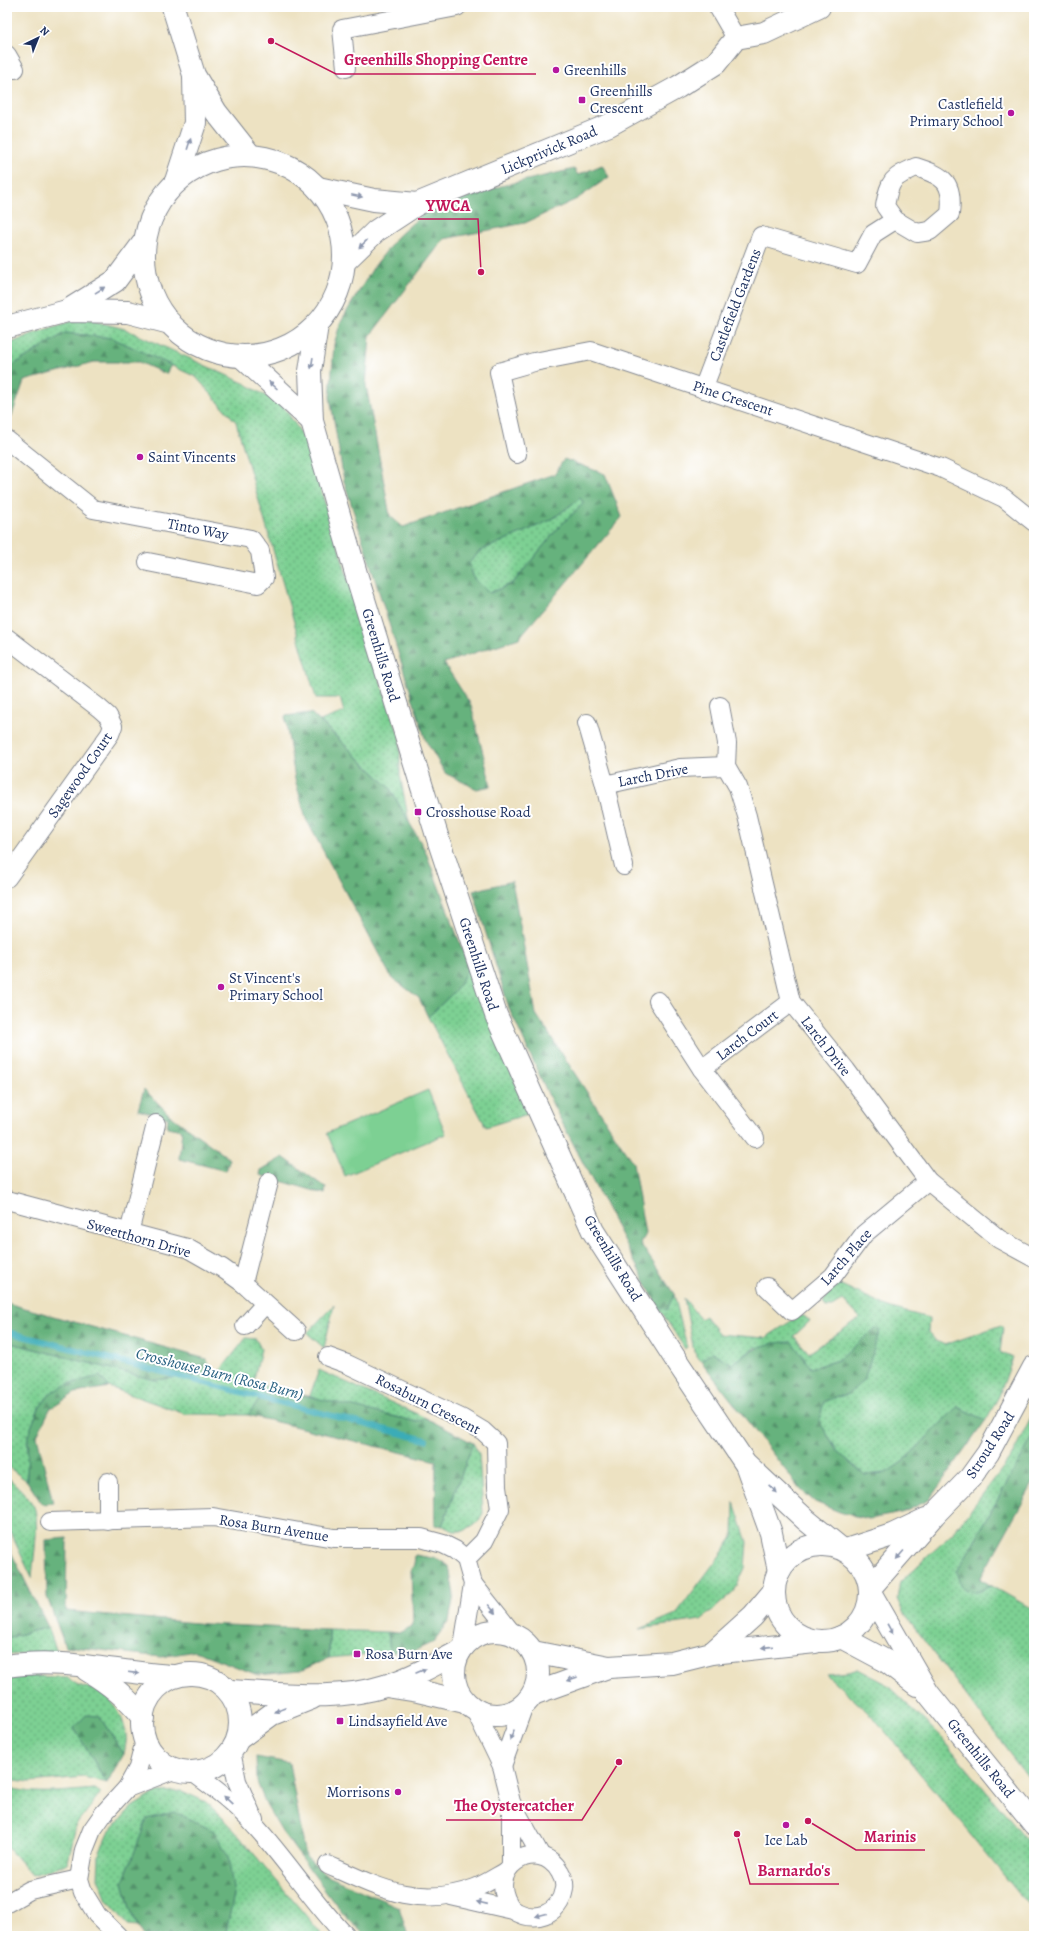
<svg xmlns="http://www.w3.org/2000/svg" width="1041" height="1943" viewBox="0 0 1041 1943" font-family="Alegreya,serif">
	<defs>
		<pattern id="grass-dots" width="8" height="8" patternUnits="userSpaceOnUse"><rect width="8" height="8" fill="#7dd093"/><path d="M2 2h.1M6 6h.1" fill="none" stroke="#66a97b" stroke-width="1.8" stroke-linecap="round"/></pattern>
		<pattern id="forest-firs" width="22" height="20" patternUnits="userSpaceOnUse"><rect width="22" height="20" fill="#66b27d"/><path d="M5 1l3.5 6h-7zM16 11l3.5 6h-7z" fill="#53916a"/></pattern>
	</defs>
	<rect width="100%" height="100%" fill="#fff"/>
	<filter id="ink" filterUnits="userSpaceOnUse"><feTurbulence type="fractalNoise" baseFrequency=".025" numOctaves="2"/><feDisplacementMap in="SourceGraphic" scale="8" xChannelSelector="R" yChannelSelector="G"/><feConvolveMatrix kernelMatrix="1 2 1 2 8 2 1 2 1" color-interpolation-filters="sRGB"/></filter>
	<filter id="wash" filterUnits="userSpaceOnUse"><feTurbulence type="fractalNoise" baseFrequency=".012" numOctaves="4" result="noise"/><feDisplacementMap in="SourceGraphic" scale="16" xChannelSelector="R" yChannelSelector="G"/><feGaussianBlur stdDeviation="0.9" result="paint"/><feColorMatrix in="noise" values="0 0 0 0 0 0 0 0 0 0 0 0 0 0 0 0 0 1.4 0 .05"/><feComposite in="paint" operator="in"/></filter>
	<g filter="url(#wash)">
		<rect width="100%" height="100%" fill="#ede2c2"/>
		<g fill="url(#grass-dots)" stroke="#4c8078">
			<path d="M 82,318 L 125,329 L 246,384 L 284,407 L 306,441 L 370,651 L 400,738 L 400,775 L 409,822 L 389,787 L 320,721 L 344,712 L 340,698 L 316,698 L 236,422 L 196,377 L 112,338 L 65,333 L 7,369 L 7,345 L 37,332 Z"/>
			<path d="M 580,498 L 584,503 L 559,527 L 513,583 L 490,593 L 474,579 L 469,563 L 480,551 L 551,520 Z"/>
			<path d="M 469,967 L 528,1114 L 486,1127 L 428,1017 L 456,990 Z"/>
			<path d="M 839,1284 L 891,1308 L 929,1318 L 928,1332 L 936,1341 L 945,1345 L 1001,1325 L 1003,1329 L 1000,1352 L 1013,1358 L 999,1396 L 986,1420 L 957,1407 L 904,1461 L 886,1473 L 865,1475 L 838,1452 L 819,1421 L 824,1401 L 848,1394 L 875,1329 L 838,1360 L 811,1368 L 756,1347 L 732,1364 L 712,1352 L 701,1361 L 694,1352 L 684,1298 L 700,1319 L 705,1316 L 719,1334 L 765,1338 L 799,1316 L 804,1316 L 810,1321 L 794,1336 L 809,1353 L 860,1318 L 843,1300 L 832,1307 L 826,1307 L 823,1302 L 834,1287 Z"/>
			<path d="M 674,1294 L 687,1347 L 685,1349 L 657,1305 L 667,1309 Z"/>
			<path d="M 334,1305 L 324,1348 L 307,1333 Z"/>
			<path d="M 246,1338 L 256,1339 L 261,1349 L 253,1383 L 269,1387 L 248,1415 L 185,1414 L 109,1387 L 100,1376 L 52,1392 L 39,1408 L 28,1435 L 27,1481 L 7,1466 L 7,1342 L 155,1380 L 207,1374 L 216,1376 Z"/>
			<path d="M 319,1370 L 426,1418 L 417,1422 L 309,1398 Z"/>
			<path d="M 1034,1411 L 1034,1435 L 957,1572 L 973,1592 L 992,1586 L 1034,1610 L 1034,1785 L 903,1612 L 897,1599 L 900,1582 L 953,1533 L 1011,1457 Z"/>
			<path d="M 473,1443 L 479,1454 L 483,1513 L 478,1522 L 464,1531 L 454,1531 L 442,1526 Z"/>
			<path d="M 7,1477 C 15,1483 30,1498 34,1507 C 40,1520 33,1562 32,1578 L 7,1525 Z"/>
			<path d="M 734,1502 L 747,1542 L 745,1568 L 734,1592 L 701,1620 L 640,1629 L 676,1614 L 727,1546 L 733,1536 Z"/>
			<path d="M 48,1627 L 57,1652 L 7,1655 L 7,1638 Z"/>
			<path d="M 329,1630 L 388,1632 L 390,1652 L 329,1658 Z"/>
			<path d="M 858,1669 L 885,1683 L 942,1738 L 1034,1849 L 1034,1912 L 875,1719 L 826,1674 L 849,1672 Z"/>
			<path d="M 31,1676 L 68,1677 C 78,1688 83,1685 95,1690 C 113,1697 124,1717 126,1735 C 127,1741 125,1748 124,1754 L 99,1716 L 74,1728 L 107,1783 L 84,1777 L 30,1782 L 7,1779 L 7,1679 Z"/>
			<path d="M 7,1787 C 35,1796 66,1791 95,1789 L 101,1793 L 76,1825 L 68,1862 L 62,1866 L 32,1875 L 7,1847 Z"/>
			<path d="M 182,1791 L 206,1802 L 228,1823 L 323,1936 L 225,1936 L 234,1895 L 123,1881 L 130,1908 L 138,1926 L 128,1925 L 107,1900 L 98,1878 L 99,1854 L 108,1833 L 132,1807 L 157,1792 Z"/>
		</g>
		<g fill="url(#forest-firs)" stroke="#40706e" fill-rule="evenodd">
			<path d="M 602,165 L 609,177 L 577,199 L 525,223 L 444,239 L 370,336 L 366,385 L 390,516 L 403,527 L 555,474 L 564,459 L 605,474 L 622,517 L 519,638 L 444,663 L 471,705 L 491,786 L 477,789 L 445,773 L 426,741 L 344,481 L 330,397 L 334,344 L 341,321 L 373,268 L 398,236 L 426,211 L 501,186 L 574,169 L 578,175 ZM 580,498 L 584,503 L 559,527 L 513,583 L 490,593 L 474,579 L 469,563 L 480,551 L 551,520 Z"/>
			<path d="M 65,333 L 112,338 L 171,365 L 166,374 L 139,362 L 94,362 L 24,381 L 11,418 L 7,417 L 7,369 Z"/>
			<path d="M 311,713 L 389,787 L 425,850 L 469,967 L 456,990 L 428,1017 L 419,998 L 391,977 L 306,819 L 295,779 L 285,716 Z"/>
			<path d="M 512,881 L 536,1014 L 633,1163 L 645,1234 L 640,1243 L 674,1294 L 667,1310 L 657,1305 L 553,1105 L 509,1008 L 473,891 Z"/>
			<path d="M 144,1089 L 171,1116 L 230,1159 L 226,1171 L 179,1159 L 182,1130 L 167,1127 L 168,1118 L 138,1110 Z"/>
			<path d="M 283,1157 L 326,1188 L 325,1194 L 260,1175 L 261,1170 Z"/>
			<path d="M 7,1303 L 206,1359 L 216,1376 L 207,1374 L 155,1380 L 7,1342 Z"/>
			<path d="M 875,1329 L 880,1330 L 864,1380 L 848,1394 L 824,1401 L 819,1421 L 838,1452 L 865,1475 L 886,1473 L 904,1461 L 957,1407 L 986,1420 L 929,1500 L 902,1513 L 869,1519 L 842,1513 L 815,1502 L 800,1489 L 701,1361 L 712,1352 L 732,1364 C 755,1348 764,1342 792,1342 L 811,1368 L 838,1360 Z"/>
			<path d="M 100,1376 L 109,1387 L 75,1393 L 50,1409 L 37,1436 L 53,1503 L 42,1504 L 27,1481 L 28,1435 L 39,1408 L 52,1392 L 68,1384 Z"/>
			<path d="M 269,1387 L 417,1422 L 426,1418 L 473,1443 L 442,1526 L 435,1525 L 436,1461 L 248,1415 Z"/>
			<path d="M 1034,1435 L 1034,1482 L 980,1579 L 992,1586 L 973,1592 L 962,1587 L 957,1572 Z"/>
			<path d="M 67,1538 L 66,1611 L 207,1624 L 329,1630 L 329,1658 L 300,1671 L 258,1675 L 195,1651 L 161,1657 L 65,1646 L 47,1597 L 46,1540 Z"/>
			<path d="M 7,1544 L 48,1627 L 7,1638 Z"/>
			<path d="M 415,1555 L 438,1559 L 449,1566 L 454,1595 L 449,1621 L 433,1642 L 410,1653 L 390,1652 L 388,1632 L 399,1633 L 413,1625 L 411,1569 L 414,1565 Z"/>
			<path d="M 86,1715 L 99,1716 L 124,1754 L 107,1783 L 74,1728 Z"/>
			<path d="M 256,1757 L 289,1763 L 306,1857 L 329,1877 L 399,1907 L 408,1936 L 366,1936 L 344,1915 L 282,1832 L 266,1805 L 257,1782 Z"/>
			<path d="M 175,1812 L 214,1831 L 228,1855 L 234,1895 L 225,1936 L 144,1936 L 138,1926 L 130,1908 L 123,1882 L 147,1819 Z"/>
		</g>
		<path fill="#7dd093" stroke="#4c8078" d="M 428,1090 L 446,1134 L 345,1176 L 327,1133 Z"/>
		<g fill="none" stroke-linecap="round" stroke-linejoin="round">
			<path stroke="#3bacb7" stroke-width="6" d="M 7,1332 L 426,1440"/>
		</g>
	</g>
	<g filter="url(#ink)">
		<g fill="none" stroke-linecap="round" stroke-linejoin="round">
			<defs>
				<g id="street">
					<path d="M 718,7 L 736,38"/>
					<path d="M 7,55 L 15,69"/>
					<path d="M 346,68 L 342,29 L 457,7"/>
					<path d="M 916,167 C 944,176 954,182 950,214 L 930,231 L 917,233 L 895,220 L 885,206 C 890,179 892,178 916,167 Z"/>
					<path d="M 703,389 L 761,236 L 857,264 L 873,234 L 895,220"/>
					<path d="M 7,440 L 93,509 L 251,539 L 260,551 L 264,578 L 258,584 L 148,562"/>
					<path d="M 517,454 L 499,372 L 534,362 L 591,351 L 941,468 L 1004,498 L 1034,522"/>
					<path d="M 7,638 L 99,708 L 108,716 L 113,726 L 110,734 L 7,878"/>
					<path d="M 720,706 L 727,743 L 726,766 L 738,787 L 747,816 L 791,1002 L 846,1070 L 928,1181 L 999,1239 L 1034,1258"/>
					<path d="M 587,723 L 605,785 L 624,866"/>
					<path d="M 605,785 L 680,768 L 726,766"/>
					<path d="M 658,1001 L 702,1069 L 755,1138"/>
					<path d="M 702,1069 L 791,1002"/>
					<path d="M 7,1200 L 187,1248 L 222,1268 L 243,1283 L 296,1331"/>
					<path d="M 129,1233 L 156,1124"/>
					<path d="M 243,1283 L 269,1182"/>
					<path d="M 767,1287 L 792,1311 L 833,1276 L 864,1234 L 928,1181"/>
					<path d="M 245,1326 L 265,1304"/>
					<path d="M 328,1357 L 347,1364 L 463,1419 L 483,1431 L 496,1443 L 497,1487 L 500,1509 L 484,1541 L 466,1559"/>
					<path d="M 108,1482 L 108,1521"/>
					<path d="M 50,1522 L 213,1517 L 334,1538 L 421,1538 L 443,1544 L 455,1550 L 466,1559 L 473,1584 L 463,1646"/>
					<path d="M 473,1584 L 512,1633"/>
					<path d="M 475,1710 L 502,1766 L 511,1802 L 541,1856"/>
					<path d="M 231,1751 L 237,1781 L 254,1820"/>
					<path d="M 502,1766 L 524,1705"/>
					<path d="M 191,1771 C 214,1788 237,1805 256,1827 C 288,1862 313,1902 346,1936"/>
					<path d="M 127,1788 L 176,1769"/>
					<path d="M 511,1805 L 511,1864"/>
					<path d="M 328,1865 C 379,1888 419,1909 475,1888 C 486,1884 496,1877 505,1872"/>
					<path d="M 451,1896 L 513,1910 C 534,1923 559,1916 564,1889 C 565,1883 563,1877 560,1872 C 538,1833 480,1870 513,1910"/>
					<path d="M 7,1903 L 30,1890 L 79,1879"/>
					<path d="M 118,1936 L 97,1915 L 83,1892 L 79,1879 L 84,1850 L 92,1830 L 104,1813 L 127,1788 L 138,1768 L 145,1740"/>
				</g>
				<g id="secondary">
					<path d="M 173,7 L 194,75 L 216,112 L 250,155"/>
					<circle cx="244" cy="256" r="100"/>
					<path d="M 176,181 L 195,123 L 194,77"/>
					<path d="M 318,188 L 374,200 L 417,204"/>
					<path d="M 344,262 L 376,231 L 417,204 L 609,125 L 678,87 L 716,63 L 736,38 L 764,33 L 819,7"/>
					<path d="M 67,311 L 115,281 L 144,242"/>
					<path d="M 317,325 L 310,371 L 312,421 L 357,577 L 439,842 L 496,1015 L 593,1231 L 678,1363 L 745,1463 L 806,1520 L 839,1547"/>
					<path d="M 7,327 L 67,311 L 128,312 L 170,323"/>
					<path d="M 241,356 L 312,421"/>
					<path d="M 747,1467 L 771,1533 L 779,1571"/>
					<circle cx="822" cy="1593" r="48"/>
					<path d="M 846,1550 L 892,1535 L 926,1519"/>
					<path d="M 870,1588 L 934,1515 L 970,1478 L 988,1453 L 1034,1367"/>
					<path d="M 871,1594 L 928,1693 L 1034,1824"/>
					<circle cx="496" cy="1673" r="42"/>
					<path d="M 841,1637 L 886,1661 L 917,1685"/>
					<path d="M 533,1652 L 609,1667 L 672,1663 L 712,1653 L 815,1642"/>
					<path d="M 712,1653 L 753,1616 L 774,1591"/>
					<path d="M 7,1666 C 62,1657 118,1673 173,1676"/>
					<path d="M 87,1670 C 109,1683 127,1697 143,1718"/>
					<circle cx="191" cy="1723" r="49"/>
					<path d="M 386,1686 L 418,1691 L 465,1702"/>
					<path d="M 229,1691 C 280,1693 335,1702 385,1686 C 411,1678 436,1664 460,1651"/>
					<path d="M 533,1694 L 608,1667"/>
					<path d="M 238,1739 L 272,1714 L 312,1698"/>
				</g>
			</defs>
			<use href="#street" stroke="#848890" stroke-width="20"/>
			<use href="#secondary" stroke="#848890" stroke-width="24"/>
			<use href="#street" stroke="#fff" stroke-width="18"/>
			<use href="#secondary" stroke="#fff" stroke-width="22"/>
		</g>
		<defs><path id="oneway-solid" d="M-6-.8H1V-3.2L6.5 0L1 3.2V.8H-6Z"/></defs>
		<g fill="#8d97ae">
			<use href="#oneway-solid" transform="translate(189 144) rotate(-72)"/>
			<use href="#oneway-solid" transform="translate(357 196) rotate(12)"/>
			<use href="#oneway-solid" transform="translate(363 244) rotate(136)"/>
			<use href="#oneway-solid" transform="translate(100 290) rotate(-32)"/>
			<use href="#oneway-solid" transform="translate(312 363) rotate(99)"/>
			<use href="#oneway-solid" transform="translate(273 385) rotate(-138)"/>
			<use href="#oneway-solid" transform="translate(773 1489) rotate(43)"/>
			<use href="#oneway-solid" transform="translate(900 1555) rotate(131)"/>
			<use href="#oneway-solid" transform="translate(492 1609) rotate(50)"/>
			<use href="#oneway-solid" transform="translate(890 1629) rotate(61)"/>
			<use href="#oneway-solid" transform="translate(767 1647) rotate(174)"/>
			<use href="#oneway-solid" transform="translate(421 1671) rotate(-23)"/>
			<use href="#oneway-solid" transform="translate(134 1673) rotate(7)"/>
			<use href="#oneway-solid" transform="translate(572 1679) rotate(161)"/>
			<use href="#oneway-solid" transform="translate(280 1710) rotate(158)"/>
			<use href="#oneway-solid" transform="translate(512 1735) rotate(112)"/>
			<use href="#oneway-solid" transform="translate(228 1800) rotate(-137)"/>
			<use href="#oneway-solid" transform="translate(482 1903) rotate(-167)"/>
			<use href="#oneway-solid" transform="translate(541 1915) rotate(165)"/>
		</g>
	</g>
	<g fill="#b5179e" stroke="#fff" stroke-width="1.5">
		<circle cx="556" cy="70" r="4"/>
		<rect x="578" y="96" width="8" height="8" rx="2"/>
		<circle cx="1011" cy="113" r="4"/>
		<circle cx="140" cy="457" r="4"/>
		<rect x="414" y="808" width="8" height="8" rx="2"/>
		<circle cx="221" cy="987" r="4"/>
		<rect x="353" y="1650" width="8" height="8" rx="2"/>
		<rect x="336" y="1717" width="8" height="8" rx="2"/>
		<circle cx="398" cy="1792" r="4"/>
		<circle cx="786" cy="1825" r="4"/>
	</g>
	<g text-anchor="middle" stroke-width="4" stroke-linejoin="round" paint-order="stroke">
		<g font-size="15" fill="#1b2f5e" stroke="#fff" text-anchor="start">
			<text x="564" y="75">Greenhills</text>
			<text x="590" y="96">Greenhills<tspan x="590" dy="17">Crescent</tspan></text>
			<text x="1003" y="109" text-anchor="end">Castlefield<tspan x="1003" dy="17">Primary School</tspan></text>
			<text x="148" y="462">Saint Vincents</text>
			<text x="426" y="817">Crosshouse Road</text>
			<text x="229" y="983">St Vincent's<tspan x="229" dy="17">Primary School</tspan></text>
			<text x="365" y="1659">Rosa Burn Ave</text>
			<text x="348" y="1726">Lindsayfield Ave</text>
			<text x="390" y="1797" text-anchor="end">Morrisons</text>
			<text x="786" y="1845" text-anchor="middle">Ice Lab</text>
		</g>
		<g font-size="15" fill="#1b2f5e" stroke="#fff">
			<text transform="translate(549 150) rotate(-23)" y="5">Lickprivick Road</text>
			<text transform="translate(735 305) rotate(-69)" y="5">Castlefield Gardens</text>
			<text transform="translate(733 398) rotate(18)" y="5">Pine Crescent</text>
			<text transform="translate(198 529) rotate(11)" y="5">Tinto Way</text>
			<text transform="translate(381 655) rotate(73)" y="5">Greenhills Road</text>
			<text transform="translate(80 775) rotate(-55)" y="5">Sagewood Court</text>
			<text transform="translate(653 775) rotate(-11)" y="5">Larch Drive</text>
			<text transform="translate(479 964) rotate(72)" y="5">Greenhills Road</text>
			<text transform="translate(747 1035) rotate(-37)" y="5">Larch Court</text>
			<text transform="translate(826 1046) rotate(52)" y="5">Larch Drive</text>
			<text transform="translate(139 1238) rotate(16)" y="5">Sweetthorn Drive</text>
			<text transform="translate(846 1257) rotate(-49)" y="5">Larch Place</text>
			<text transform="translate(613 1258) rotate(59)" y="5">Greenhills Road</text>
			<text transform="translate(428 1404) rotate(27)" y="5">Rosaburn Crescent</text>
			<text transform="translate(990 1445) rotate(-57)" y="5">Stroud Road</text>
			<text transform="translate(274 1528) rotate(9)" y="5">Rosa Burn Avenue</text>
			<text transform="translate(981 1758) rotate(51)" y="5">Greenhills Road</text>
		</g>
		<g font-size="16" font-style="italic" fill="#286182" stroke="#fff">
			<text transform="translate(220 1373) rotate(14)" y="6">Crosshouse Burn (Rosa Burn)</text>
		</g>
	</g>
	<path fill="none" stroke="#c2185b" stroke-width="1.5" d="M271 41L336 74H536M481 272L478 219H418M619 1762L582 1820H446M808 1821L856 1850H925M737 1834L750 1884H839"/>
	<g fill="#c2185b" stroke="#fff" stroke-width="1.5">
		<circle cx="271" cy="41" r="4"/>
		<circle cx="481" cy="272" r="4"/>
		<circle cx="619" cy="1762" r="4"/>
		<circle cx="808" cy="1821" r="4"/>
		<circle cx="737" cy="1834" r="4"/>
	</g>
	<g font-size="16" text-anchor="middle" font-weight="bold" fill="#c2185b" stroke="#fff" stroke-width="4" stroke-linejoin="round" paint-order="stroke">
		<text x="436" y="65">Greenhills Shopping Centre</text>
		<text x="448" y="211">YWCA</text>
		<text x="514" y="1811">The Oystercatcher</text>
		<text x="890" y="1842">Marinis</text>
		<text x="794" y="1876">Barnardo's</text>
	</g>
	<rect width="1041" height="1943" fill="none" stroke="#fff" stroke-width="24"/>
	<g transform="translate(38 38) rotate(43)" stroke="#ffffff" stroke-width="3" paint-order="stroke">
	<path d="M0-3L7 15L0 10L-7 15Z" fill="#1b2f5e"/>
	<text y="-6" font-size="11" font-weight="bold" text-anchor="middle" fill="#1b2f5e">N</text>
	</g>
</svg>
